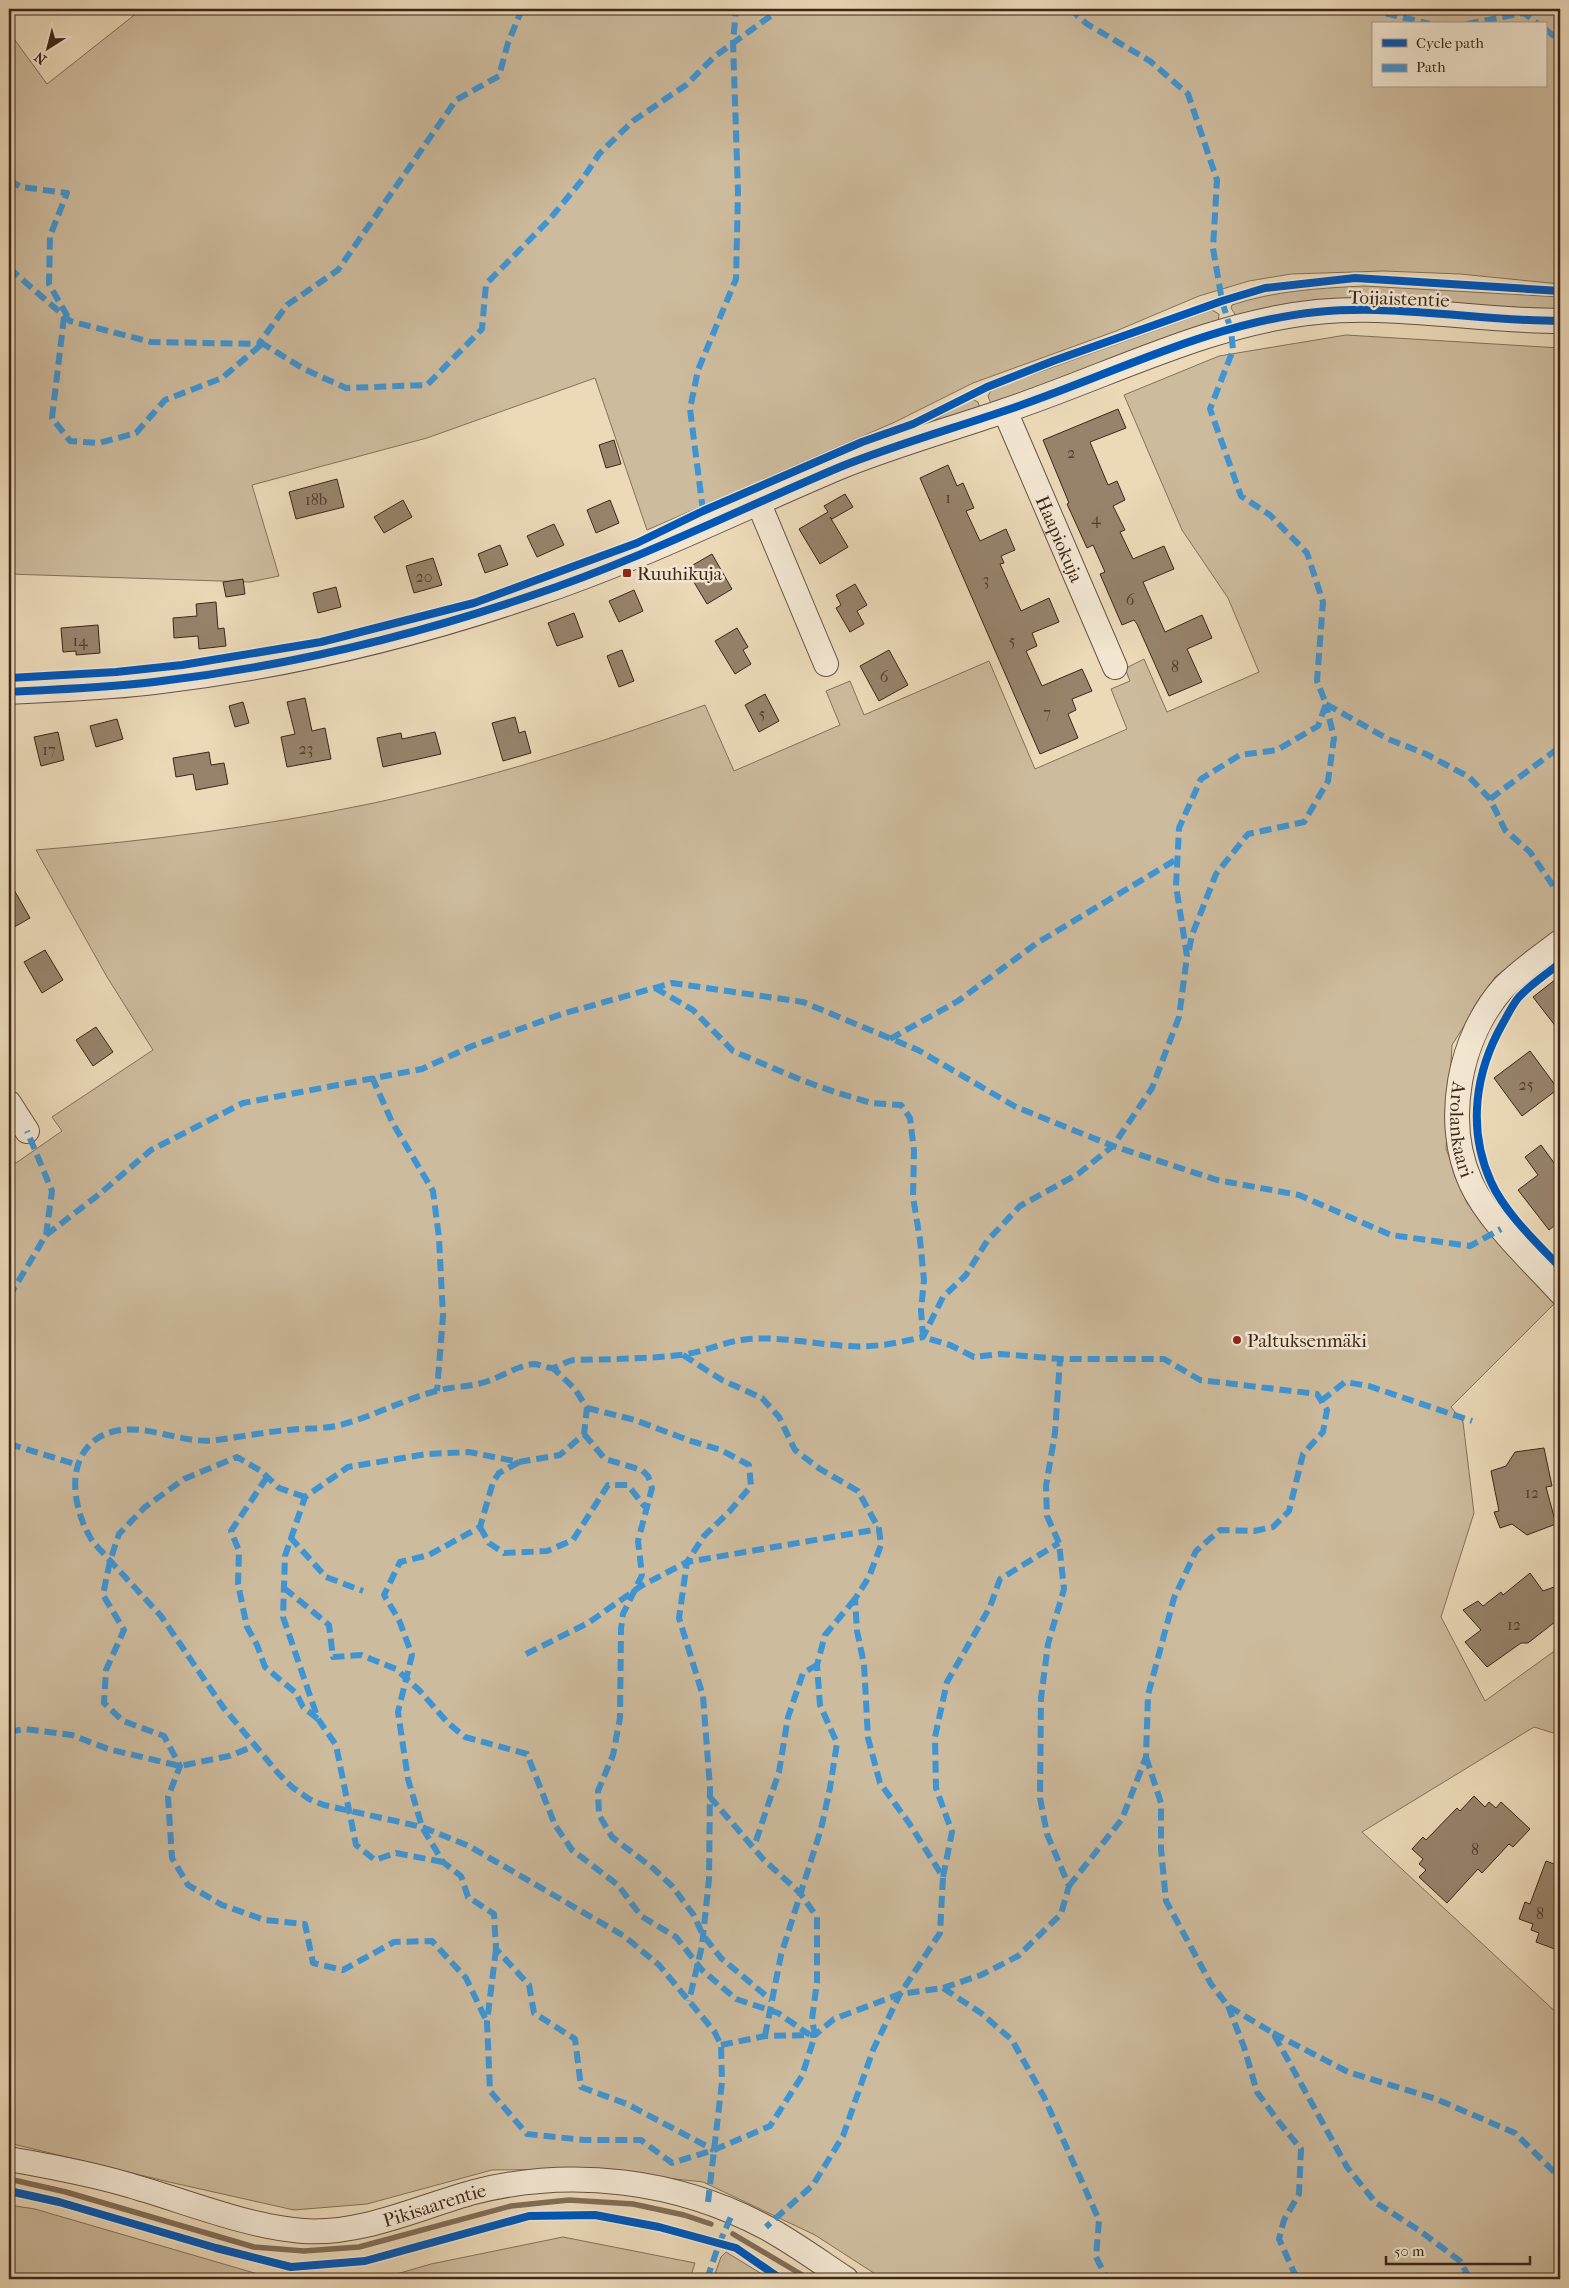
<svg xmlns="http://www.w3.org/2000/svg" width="1569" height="2288" viewBox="0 0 1569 2288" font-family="'IM FELL French Canon',serif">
	<rect width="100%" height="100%" fill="#ebd9b8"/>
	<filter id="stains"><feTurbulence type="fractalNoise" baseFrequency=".004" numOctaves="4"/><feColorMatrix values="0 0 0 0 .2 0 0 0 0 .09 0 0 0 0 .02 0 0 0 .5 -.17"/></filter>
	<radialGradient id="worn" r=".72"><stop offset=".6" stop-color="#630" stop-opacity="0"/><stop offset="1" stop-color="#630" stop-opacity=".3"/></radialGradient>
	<g fill="#cdbb9d" stroke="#85705a" fill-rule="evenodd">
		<path d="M 142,9 L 1560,9 L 1560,284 L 1460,274 L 1384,271 L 1291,274 L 1249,281 L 1199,296 L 1116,331 L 973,383 L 895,422 L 647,530 L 595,378 L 427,438 L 252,485 L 279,576 L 250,582 L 9,574 L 9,32 L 47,84 ZM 1373,24 L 1545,24 L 1545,86 L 1373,86 Z"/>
		<path d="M 1364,286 L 1560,297 L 1560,311 L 1236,316 L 1231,308 L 1232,305 C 1273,291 1321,288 1364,286 Z"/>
		<path d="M 1212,310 L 1219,314 L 1218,323 L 991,404 L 988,396 L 992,389 Z"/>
		<path d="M 1346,335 L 1560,348 L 1560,927 L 1495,977 L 1452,1045 L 1446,1149 L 1467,1203 L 1554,1304 L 1451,1407 L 1463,1422 L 1474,1513 L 1441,1617 L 1485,1701 L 1560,1647 L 1560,1735 L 1534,1727 L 1362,1832 L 1560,2016 L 1560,2279 L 883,2279 L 815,2235 L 703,2182 L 582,2169 L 492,2170 L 367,2204 L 294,2210 L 169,2182 L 9,2143 L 9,1155 L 16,1163 L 62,1131 L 52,1117 L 153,1050 L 107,977 L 36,850 C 148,841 259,827 369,804 C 483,780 595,745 705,705 L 734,771 L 840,725 L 826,691 L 850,681 L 864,715 L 989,661 L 1035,769 L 1127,729 L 1111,689 L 1130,681 L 1126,671 L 1128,667 L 1144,659 L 1167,712 L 1259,672 L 1228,598 L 1182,530 L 1124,395 L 1219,356 Z"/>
		<path d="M 972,399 L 978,402 L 980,409 L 925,425 Z"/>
		<path d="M 9,2205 L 35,2209 L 275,2279 L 9,2279 Z"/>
		<path d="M 563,2237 L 695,2263 L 690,2279 L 379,2279 L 431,2264 Z"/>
		<path d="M 726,2252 L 770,2279 L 713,2279 L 721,2257 Z"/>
	</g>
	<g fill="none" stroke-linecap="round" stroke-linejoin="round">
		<g stroke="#826d58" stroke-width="5.5">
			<path d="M 9,2179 L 66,2192 L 254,2247 L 304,2251 L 359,2247 L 511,2206 L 569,2200 L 633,2204 L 684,2215 L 711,2224"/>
			<path d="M 733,2234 L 809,2279"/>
		</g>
	</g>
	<g fill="#97836b" stroke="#3d2618">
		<path d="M 1118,409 L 1126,428 L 1090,442 L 1108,485 L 1117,481 L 1125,500 L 1113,506 L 1125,530 L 1120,532 L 1133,559 L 1164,546 L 1174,569 L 1143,582 L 1165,632 L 1202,615 L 1212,638 L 1187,649 L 1202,682 L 1169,696 L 1137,624 L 1134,620 L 1122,625 L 1100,574 L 1105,572 L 1093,545 L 1087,548 L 1067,504 L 1069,503 L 1043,440 Z"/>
		<path d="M 614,440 L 621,464 L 606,468 L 599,445 Z"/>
		<path d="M 948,465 L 957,486 L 963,483 L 974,508 L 966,511 L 980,541 L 1006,529 L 1015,550 L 1001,556 L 1004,563 L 1000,564 L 1021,611 L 1049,598 L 1059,622 L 1032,633 L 1037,646 L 1026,651 L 1042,686 L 1082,669 L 1092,691 L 1072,699 L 1076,710 L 1068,714 L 1078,738 L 1040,754 L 920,478 Z"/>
		<path d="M 337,479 L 344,507 L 296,519 L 289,492 Z"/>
		<path d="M 845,494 L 853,507 L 832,519 L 830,517 L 848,547 L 820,564 L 799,529 L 828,512 L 824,506 Z"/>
		<path d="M 403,500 L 412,517 L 384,533 L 374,517 Z"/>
		<path d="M 610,500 L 619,523 L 596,533 L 587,510 Z"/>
		<path d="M 554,524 L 564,545 L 537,557 L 527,536 Z"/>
		<path d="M 500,545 L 508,565 L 485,573 L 478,554 Z"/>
		<path d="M 712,554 L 732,589 L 707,604 L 686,569 Z"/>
		<path d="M 433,558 L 442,585 L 414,593 L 406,566 Z"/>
		<path d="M 243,579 L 245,594 L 226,597 L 223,582 Z"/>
		<path d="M 855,584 L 867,605 L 857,611 L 864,624 L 850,632 L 836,608 L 841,605 L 836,595 Z"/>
		<path d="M 336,587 L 341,607 L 318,613 L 313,593 Z"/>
		<path d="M 634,590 L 643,611 L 619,622 L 609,601 Z"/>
		<path d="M 216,602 L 218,629 L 224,628 L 226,646 L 199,649 L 198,636 L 174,638 L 173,618 L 197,616 L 196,604 Z"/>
		<path d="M 574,613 L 583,637 L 557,646 L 548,623 Z"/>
		<path d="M 98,625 L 100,653 L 76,655 L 76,651 L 63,652 L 61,628 Z"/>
		<path d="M 737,628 L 748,647 L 743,650 L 751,664 L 735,674 L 715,641 Z"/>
		<path d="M 622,650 L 634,681 L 619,687 L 607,656 Z"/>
		<path d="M 889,650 L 908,685 L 879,701 L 860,666 Z"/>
		<path d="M 765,694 L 779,721 L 759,732 L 745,705 Z"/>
		<path d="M 305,698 L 312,731 L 325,728 L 331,759 L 287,767 L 281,737 L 295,734 L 287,702 Z"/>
		<path d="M 243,702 L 249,723 L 235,727 L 229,706 Z"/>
		<path d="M 515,717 L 519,733 L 525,731 L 531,753 L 503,761 L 492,723 Z"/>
		<path d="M 117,719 L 123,739 L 96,747 L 90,726 Z"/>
		<path d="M 58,732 L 64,760 L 41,766 L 34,737 Z"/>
		<path d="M 435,732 L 441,754 L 383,767 L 377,738 L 401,733 L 402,739 Z"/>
		<path d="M 209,752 L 211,765 L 224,763 L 228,784 L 196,790 L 193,774 L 176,777 L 173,758 Z"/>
		<path d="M 9,881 L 30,918 L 9,930 Z"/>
		<path d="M 45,950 L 63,980 L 42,993 L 24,962 Z"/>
		<path d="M 1560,976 L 1560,1032 L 1533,997 Z"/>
		<path d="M 96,1027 L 113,1052 L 93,1066 L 76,1040 Z"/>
		<path d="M 1530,1051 L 1558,1089 L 1522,1116 L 1494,1078 Z"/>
		<path d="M 1541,1145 L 1560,1171 L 1560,1221 L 1549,1230 L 1518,1190 L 1538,1175 L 1525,1157 Z"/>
		<path d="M 1544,1448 L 1552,1486 L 1546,1487 L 1556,1524 L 1527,1535 L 1512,1524 L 1500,1528 L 1494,1512 L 1499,1511 L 1491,1471 L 1506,1466 L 1515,1452 Z"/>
		<path d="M 1530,1573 L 1543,1591 L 1554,1587 L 1560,1597 L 1560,1618 L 1528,1643 L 1521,1643 L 1487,1667 L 1465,1642 L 1481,1630 L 1463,1610 L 1478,1601 L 1483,1606 L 1501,1592 L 1503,1595 Z"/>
		<path d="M 1474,1796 L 1485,1807 L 1489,1802 L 1496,1808 L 1501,1802 L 1530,1829 L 1513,1847 L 1509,1844 L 1482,1873 L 1478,1869 L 1447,1903 L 1419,1877 L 1426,1870 L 1419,1864 L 1423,1859 L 1412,1849 L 1423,1837 L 1426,1840 L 1457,1808 L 1460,1811 Z"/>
		<path d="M 1546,1861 L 1560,1866 L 1560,1951 L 1536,1942 L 1539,1933 L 1531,1930 L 1533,1924 L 1519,1919 L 1525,1902 L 1530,1904 Z"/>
	</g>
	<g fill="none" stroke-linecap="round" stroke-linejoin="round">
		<defs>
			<g id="minor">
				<path id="s1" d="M 1005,411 L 1115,667"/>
				<path d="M 759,504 L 826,664"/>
				<path d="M 9,692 C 57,689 106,688 154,682 C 284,667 410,637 533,595 C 638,560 738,510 840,467 C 892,446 948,430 1001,412 C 1105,378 1207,323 1317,312 C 1398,304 1480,321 1560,321"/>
				<path id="s2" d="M 1560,942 C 1541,956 1521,970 1504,987 C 1459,1037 1443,1122 1471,1183 C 1489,1222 1532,1261 1560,1292"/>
				<path d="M 9,1103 L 27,1131"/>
				<path id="s3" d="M 9,2159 C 48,2166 87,2173 125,2184 C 183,2200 243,2226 303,2231 C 362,2235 419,2207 474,2192 C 571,2167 677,2180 765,2227 C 793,2242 820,2262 846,2279"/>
			</g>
		</defs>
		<use href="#minor" stroke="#685340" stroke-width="26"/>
		<use href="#minor" stroke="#f2e6d1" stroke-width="24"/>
		<g stroke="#3f95d4" stroke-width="6" stroke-dasharray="12 6" stroke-linecap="butt">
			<path d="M 1368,9 L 1430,24"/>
			<path d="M 1467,24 L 1524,13 L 1538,24"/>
			<path d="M 1545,29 L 1560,41"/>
			<path d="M 9,180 L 21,187 L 67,193 L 50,236 L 49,284 L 69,319"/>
			<path d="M 9,268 L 70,321 L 151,342 L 262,344 L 260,342 L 287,305 L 338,270 L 456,100 L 499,76 L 508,43 L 522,9"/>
			<path d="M 64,317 L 52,418 L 70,441 L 99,443 L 136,433 L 165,400 L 222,378 L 262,344"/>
			<path d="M 260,342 L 304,369 L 346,388 L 427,385 L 482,329 L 486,284 L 549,220 L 582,180 L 599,154 L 633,121 L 686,85 L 714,57 L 780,9"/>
			<path d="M 703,511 L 690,409 L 698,370 L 736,279 L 738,191 L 733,42 L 736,9"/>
			<path d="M 1326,704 L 1388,739 L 1426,754 L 1469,777 L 1490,799 L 1505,830 L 1530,852 L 1560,896"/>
			<path d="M 1490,799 L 1560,747"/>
			<path d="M 1189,950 L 1192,935 L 1216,874 L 1248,834 L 1304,822 L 1328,781 L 1334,738 L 1326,704"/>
			<path d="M 655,988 L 693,1010 L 733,1051 L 801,1080 L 838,1093 L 871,1103 L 901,1105 L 910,1118 L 914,1151 L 913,1197 L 920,1240 L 924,1280 L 921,1310 L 923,1337 L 950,1345 L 974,1357 L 1000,1354 L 1060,1359 L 1164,1359 L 1200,1380 L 1317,1394 L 1327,1410 L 1323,1432 L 1303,1454 L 1289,1511 L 1273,1527 L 1254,1531 L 1220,1530 L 1196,1551 L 1174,1598 L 1148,1695 L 1146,1757 L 1122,1819 L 1069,1886"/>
			<path d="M 890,1039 L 958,1001 L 1037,943 L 1177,859"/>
			<path d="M 372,1077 L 392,1122 L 433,1191 L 439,1238 L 443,1316 L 437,1391"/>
			<path d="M 46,1235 L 97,1196 L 151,1150 L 243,1103 L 422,1069 L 472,1046 L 562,1014 L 672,983 L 803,1002 L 918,1050 L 1016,1107 L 1113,1146 L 1217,1180 L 1299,1195 L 1391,1235 L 1470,1246 L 1501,1229"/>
			<path d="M 9,1297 L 46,1235 L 52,1191 L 27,1131"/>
			<path d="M 683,1355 L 722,1380 L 762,1398 L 779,1417 L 795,1450 L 820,1469 L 858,1491 L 879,1529 L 881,1545 L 869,1577 L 855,1599 L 857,1631 L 864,1664 L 868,1738 L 880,1783 L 909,1823 L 943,1877 L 940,1933 L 900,1994 L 873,2050 L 843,2136 L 813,2185 L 766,2227"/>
			<path d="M 1321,1401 L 1345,1382 L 1369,1386 L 1472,1421"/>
			<path d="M 587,1408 L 635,1420 L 688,1440 L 721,1450 L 749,1465 L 751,1486 L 729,1512 L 704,1536 L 687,1562 L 679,1618 L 703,1696 L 710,1788 L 709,1879 L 702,1946 L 689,2001"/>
			<path d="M 584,1434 L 605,1459 L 642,1470 L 648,1476 L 652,1488 L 638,1541 L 642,1575 L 623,1614 L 621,1629 L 620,1718 L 613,1755 L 598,1791 L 599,1815 L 612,1837 L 654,1869 L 672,1886 L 693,1914 L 703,1935 L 721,1958 L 771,2000"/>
			<path d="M 9,1444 L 78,1465"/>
			<path d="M 519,1462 L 499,1473 L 493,1482 L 480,1527 L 429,1555 L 400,1562 L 384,1595 L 399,1620 L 412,1655 L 398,1712 L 408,1779 L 422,1827 L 443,1862 L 461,1876 L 468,1897 L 494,1914 L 496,1949 L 529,1985 L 534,2013 L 575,2039 L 581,2087 L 627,2104 L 714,2150"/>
			<path d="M 267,1477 L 231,1531 L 239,1551 L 238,1584 L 247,1627 L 257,1645 L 265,1667 L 296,1693 L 303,1707 L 318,1719"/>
			<path d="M 305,1497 L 279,1488 L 261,1471 L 237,1457 L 184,1479 L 145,1507 L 119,1534 L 110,1561 L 103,1595 L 124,1630 L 106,1670 L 104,1703 L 123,1721 L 164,1736 L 180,1766 L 168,1797 L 172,1858 L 188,1885 L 222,1905 L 265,1920 L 305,1924 L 313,1963 L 343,1970 L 394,1942 L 432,1941 L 466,1978 L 487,2022"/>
			<path d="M 480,1527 L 489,1543 L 504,1553 L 547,1551 L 573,1540 L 608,1485 L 628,1485 L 645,1507"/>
			<path d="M 290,1537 L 326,1577 L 363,1591"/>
			<path d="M 284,1588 L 329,1625 L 333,1657 L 361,1655 L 396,1669 L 420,1691 L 448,1723 L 465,1737 L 527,1754 L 555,1825 L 572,1850 L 618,1885 L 641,1916 L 676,1937 L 702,1970 L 736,1999 L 778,2013 L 810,2035"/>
			<path d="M 526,1654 L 588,1623 L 641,1586 L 687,1562 L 879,1529"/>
			<path d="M 9,1732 L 24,1729 L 72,1735 L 108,1749 L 180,1766 L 229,1756 L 255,1746"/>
			<path d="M 1146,1757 L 1161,1803 L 1161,1849 L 1166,1901 L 1211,1984 L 1228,2006 L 1273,2033 L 1347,2167 L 1375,2202 L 1420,2231 L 1460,2261 L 1470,2279"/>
			<path d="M 756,1841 L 779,1772 L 788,1717 L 803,1673 L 817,1665"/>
			<path d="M 443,1862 L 396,1853 L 375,1860 L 356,1845 L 336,1745 L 318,1719 L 283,1617 L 285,1556 L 305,1497 L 348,1467 L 427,1454 L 469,1452 L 519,1462 L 560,1455 L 584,1434 L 587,1408 L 575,1389 L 553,1368"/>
			<path d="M 943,1877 L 952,1832 L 936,1788 L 935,1737 L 947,1682 L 990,1607 L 1000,1579 L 1059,1543"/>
			<path d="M 496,1949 L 487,2022 L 490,2091 L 527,2134 L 584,2140 L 641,2140 L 672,2163 L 714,2150 L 770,2126 L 802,2076 L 815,2035 L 812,2019 L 817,1982 L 817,1917 L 800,1893 L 763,1859 L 710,1797"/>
			<path d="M 943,1988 L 981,2013 L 1012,2040 L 1044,2097 L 1099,2220 L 1096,2257 L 1107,2279"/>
			<path d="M 1228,2006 L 1244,2047 L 1257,2092 L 1278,2121 L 1301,2149 L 1299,2194 L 1284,2220 L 1279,2239 L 1297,2279"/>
			<path d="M 1273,2033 L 1348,2072 L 1436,2099 L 1515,2133 L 1560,2178"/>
			<path d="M 765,2036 L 781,1955 L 821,1829 L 830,1788 L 837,1743 L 820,1705 L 817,1665 L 825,1635 L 855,1599"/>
			<path d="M 721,2045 L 765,2036 L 815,2035 L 834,2019 L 900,1994 L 943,1988 L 981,1975 L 1018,1956 L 1061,1914 L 1069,1886 L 1047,1834 L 1040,1798 L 1041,1698 L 1048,1644 L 1064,1589 L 1059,1543 L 1047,1516 L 1046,1486 L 1055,1433 L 1060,1359"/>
			<path d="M 708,2202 L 722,2082 L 721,2045 L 714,2031 L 659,1965 L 624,1936 L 469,1846 L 422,1827 L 324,1805 L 309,1799 L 292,1787 L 278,1773 L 223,1707 L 161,1616 L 93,1542 C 74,1513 63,1461 98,1438 C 134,1415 179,1446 217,1440 C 240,1437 264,1432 288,1430 C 304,1428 321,1429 336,1426 C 370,1418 402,1400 436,1391 C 453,1386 472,1387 488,1381 C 503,1376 517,1366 533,1364 C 540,1364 546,1368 552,1368 C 560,1367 567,1360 575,1360 C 610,1359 645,1359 680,1355 C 701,1353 721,1343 741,1340 C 777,1335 812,1344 847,1346 C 873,1348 898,1343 923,1337 L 943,1297 L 966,1275 L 987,1241 L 1020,1206 L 1078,1174 L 1113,1146 L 1152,1088 L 1179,1017 L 1187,956 L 1176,886 L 1179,828 L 1201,779 L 1240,755 L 1277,750 L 1318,726 L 1326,704 L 1317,681 L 1323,602 L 1307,553 L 1270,515 L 1241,496 L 1210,409 L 1233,350 L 1231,330 L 1222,301 L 1213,248 L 1217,180 L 1188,94 L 1150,61 L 1087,24 L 1070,9"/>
			<path d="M 707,2279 L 719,2244 L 733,2212"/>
		</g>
		<defs>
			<g id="cycleway">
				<path d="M 9,678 L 116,672 L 182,665 L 321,642 L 474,603 L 637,543 L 703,511 L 862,442 L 913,424 L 987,387 L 1053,361 L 1222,301 L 1265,288 L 1355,278 L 1560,291"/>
				<path d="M 9,692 C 57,689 106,688 154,682 C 284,667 410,637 533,595 C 638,560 738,510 840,467 C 892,446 948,430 1001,412 C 1105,378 1207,323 1317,312 C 1398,304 1480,321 1560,321"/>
				<path d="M 1560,963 C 1547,974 1531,984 1519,997 C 1513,1004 1508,1014 1503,1023 C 1475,1072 1467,1129 1491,1182 C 1505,1213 1537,1243 1560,1267"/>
				<path d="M 9,2191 L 59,2202 L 216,2248 L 291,2267 L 365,2261 L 529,2216 L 595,2215 L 659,2227 L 736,2248 L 781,2279"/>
			</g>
		</defs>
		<use href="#cycleway" stroke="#f2e6d1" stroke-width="11"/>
		<use href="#cycleway" stroke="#0057b8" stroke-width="8"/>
	</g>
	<g fill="#8f2418" stroke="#f2e6d1" stroke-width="2">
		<rect x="622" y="568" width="10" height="10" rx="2.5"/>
		<circle cx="1237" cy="1340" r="5"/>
	</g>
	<g text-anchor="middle" stroke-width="5" stroke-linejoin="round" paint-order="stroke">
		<g font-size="16" fill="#543d2d">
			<text x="1071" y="458">2</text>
			<text x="948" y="503">1</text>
			<text x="316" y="505">18b</text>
			<text x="1096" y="524">4</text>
			<text x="424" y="582">20</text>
			<text x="986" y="585">3</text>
			<text x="1130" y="605">6</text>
			<text x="80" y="646">14</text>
			<text x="1012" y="646">5</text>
			<text x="1175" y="672">8</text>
			<text x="884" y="682">6</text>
			<text x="1047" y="718">7</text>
			<text x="762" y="719">5</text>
			<text x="306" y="754">23</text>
			<text x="49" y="755">17</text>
			<text x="1526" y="1090">25</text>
			<text x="1532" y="1498">12</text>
			<text x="1514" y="1630">12</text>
			<text x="1475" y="1855">8</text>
			<text x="1540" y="1919">8</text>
		</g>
		<g font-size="19" fill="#3d2618" stroke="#f2e6d1">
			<text transform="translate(1399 298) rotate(2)" y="7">Toijaistentie</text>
			<text dy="7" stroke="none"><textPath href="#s1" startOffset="139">Haapiokuja</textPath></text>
			<text dy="7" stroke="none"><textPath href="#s2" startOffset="226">Arolankaari</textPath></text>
			<text dy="7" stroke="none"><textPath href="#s3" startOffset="438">Pikisaarentie</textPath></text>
		</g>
		<g font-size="19" fill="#3d2618" stroke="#f2e6d1" text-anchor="start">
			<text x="637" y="580">Ruuhikuja</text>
			<text x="1247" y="1347">Paltuksenmäki</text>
		</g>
	</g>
	<rect width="1569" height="2288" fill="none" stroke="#ebd9b8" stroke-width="30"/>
	<rect x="10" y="10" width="1549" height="2268" fill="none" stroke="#3d2618" stroke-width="2.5"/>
	<rect x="15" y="15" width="1539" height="2258" fill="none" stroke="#3d2618"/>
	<rect x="1372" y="22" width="175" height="65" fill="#f2e6d1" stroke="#aa9987"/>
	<rect x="1382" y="39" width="25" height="8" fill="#0057b8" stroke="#aa9987"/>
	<text x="1416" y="48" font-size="15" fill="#3d2618">Cycle path</text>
	<rect x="1382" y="64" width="25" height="8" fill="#3f95d4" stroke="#aa9987"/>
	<text x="1416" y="72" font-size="15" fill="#3d2618">Path</text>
	<g transform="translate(48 48) rotate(216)" stroke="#f2e6d1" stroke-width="4" paint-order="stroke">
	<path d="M0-4L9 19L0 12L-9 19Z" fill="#3d2618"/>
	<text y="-8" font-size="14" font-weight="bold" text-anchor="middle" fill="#3d2618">N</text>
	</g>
	<path d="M1386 2256v8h144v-8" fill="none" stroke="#3d2618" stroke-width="2.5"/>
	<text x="1394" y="2256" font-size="15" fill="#3d2618" stroke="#f2e6d1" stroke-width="4" paint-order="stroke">50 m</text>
	<rect width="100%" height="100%" filter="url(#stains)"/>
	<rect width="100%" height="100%" fill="url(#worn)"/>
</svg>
